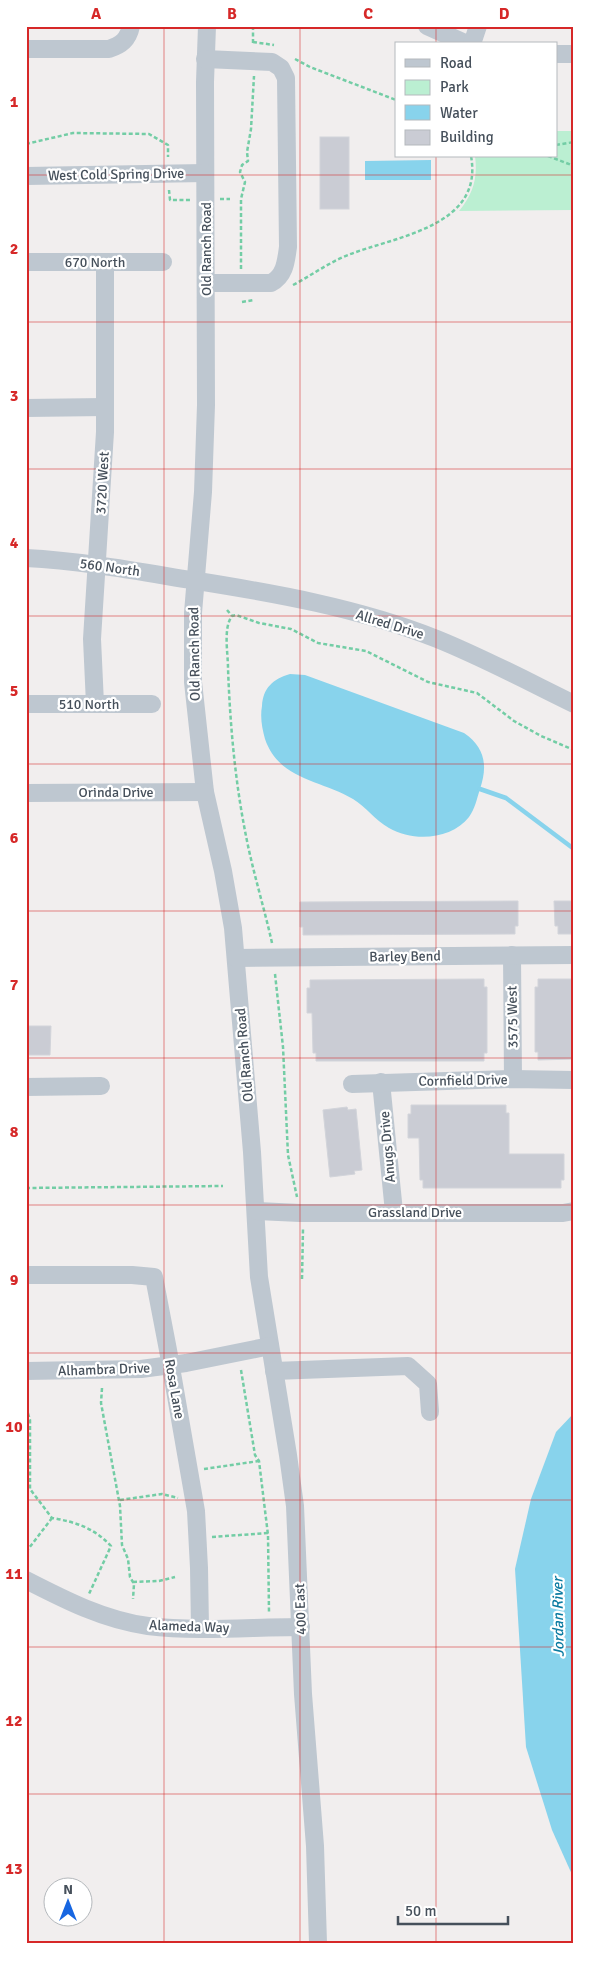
<svg xmlns="http://www.w3.org/2000/svg" width="600" height="1969" viewBox="0 0 600 1969" font-family="Signika,sans-serif">
	<rect width="100%" height="100%" fill="#f1eeee"/>
	<path fill="#bbefd2" d="M 556,131 L 574,131 L 574,210 L 459,211 C 473,194 478,178 475,156 L 556,156 Z"/>
	<g fill="#88d3ec">
		<path d="M 431,160 L 431,180 L 365,180 L 365,161 Z"/>
		<path d="M 290,674 L 305,675 L 464,733 C 485,747 488,766 480,789 C 477,798 475,809 469,817 C 451,840 413,842 389,828 C 375,820 366,807 353,799 C 321,780 279,780 265,739 C 262,728 260,717 262,706 C 263,688 273,679 290,674 Z"/>
		<path d="M 574,1413 L 574,1879 L 552,1830 L 526,1747 L 515,1569 L 531,1499 L 556,1432 Z"/>
	</g>
	<g fill="none" stroke-linecap="round" stroke-linejoin="round">
		<path stroke="#88d3ec" stroke-width="4.5" d="M 480,789 L 506,798 L 574,849"/>
	</g>
	<g fill="#caccd4" stroke="#d2d4da">
		<rect x="320" y="137" width="29" height="72"/>
		<path d="M 518,901 L 518,926 L 515,926 L 515,934 L 303,935 L 303,927 L 300,927 L 300,902 Z"/>
		<path d="M 554,901 L 574,901 L 574,934 L 558,934 L 558,926 L 555,926 Z"/>
		<path d="M 484,979 L 484,987 L 487,987 L 487,1053 L 484,1053 L 484,1061 L 316,1061 L 316,1053 L 313,1053 L 312,1013 L 307,1013 L 307,988 L 310,988 L 310,980 Z"/>
		<path d="M 538,979 L 574,979 L 574,1059 L 538,1060 L 538,1052 L 535,1052 L 535,987 L 538,987 Z"/>
		<path d="M 26,1026 L 51,1026 L 50,1055 L 26,1055 Z"/>
		<path d="M 411,1105 L 506,1105 L 506,1113 L 509,1113 L 509,1154 L 564,1154 L 564,1180 L 561,1180 L 561,1188 L 423,1188 L 423,1180 L 420,1180 L 419,1138 L 408,1138 L 408,1114 L 411,1114 Z"/>
		<path d="M 347,1107 L 348,1110 L 356,1109 L 362,1170 L 354,1171 L 355,1174 L 330,1177 L 323,1110 Z"/>
	</g>
	<g fill="none" stroke-linecap="round" stroke-linejoin="round">
		<g stroke="#73cda5" stroke-width="2.5" stroke-dasharray="4 2.5" stroke-linecap="butt">
			<path d="M 253,26 L 253,45"/>
			<path d="M 253,42 L 274,45"/>
			<path d="M 295,59 L 310,67 L 396,100"/>
			<path d="M 26,144 L 73,133 L 149,134 L 168,145 L 168,157"/>
			<path d="M 556,145 L 574,142"/>
			<path d="M 548,156 L 574,166"/>
			<path d="M 169,190 L 170,200 L 190,200"/>
			<path d="M 220,199 L 230,199"/>
			<path d="M 241,269 L 241,199 L 245,182 L 240,172 L 242,165 L 248,161 L 247,152 L 251,129 L 254,76"/>
			<path d="M 293,285 C 312,275 328,263 348,255 C 396,236 484,227 471,156"/>
			<path d="M 242,302 L 254,300"/>
			<path d="M 227,610 L 232,616"/>
			<path d="M 272,943 C 264,907 253,872 246,836 C 235,781 230,724 228,668 C 228,653 223,628 232,616 L 236,615 L 259,623 L 291,629 L 318,643 L 366,651 L 428,682 L 477,693 L 514,721 L 541,736 L 574,750"/>
			<path d="M 275,974 L 283,1047 L 288,1155 L 297,1197"/>
			<path d="M 26,1188 L 223,1186"/>
			<path d="M 302,1279 L 303,1229"/>
			<path d="M 241,1370 L 255,1455 L 259,1461 L 268,1535 L 269,1613"/>
			<path d="M 102,1388 L 101,1403 L 120,1506 L 122,1545 L 128,1559 L 130,1577 L 134,1584 L 133,1599"/>
			<path d="M 26,1407 L 30,1420 L 30,1489 L 52,1518 C 76,1522 94,1528 111,1546 L 89,1594"/>
			<path d="M 204,1469 L 259,1461"/>
			<path d="M 120,1500 L 162,1494 L 178,1498"/>
			<path d="M 212,1537 L 268,1533"/>
			<path d="M 26,1552 L 52,1518"/>
			<path d="M 133,1582 L 159,1581 L 175,1577"/>
		</g>
		<g stroke="#bec7d0" stroke-width="18">
			<path d="M 207,26 L 205,82 L 206,405 L 203,492 L 193,613 L 193,682 L 205,792 L 223,871 L 233,928 L 252,1152 L 259,1277 L 288,1455 L 295,1506 L 303,1694 L 315,1846 L 318,1943"/>
			<path d="M 427,26 L 467,44"/>
			<path d="M 472,44 L 478,26"/>
			<path d="M 26,49 L 109,49 C 121,45 128,40 131,26"/>
			<path d="M 556,54 L 574,54"/>
			<path d="M 205,59 L 272,62 L 281,68 L 286,78 L 288,247 C 286,261 285,276 271,283 L 206,283"/>
			<path d="M 26,176 L 205,173"/>
			<path d="M 26,262 L 163,262"/>
			<path d="M 26,408 L 105,407"/>
			<path d="M 26,558 C 82,561 136,571 191,580 C 274,593 359,608 437,639 C 484,658 529,682 574,704"/>
			<path d="M 26,704 L 152,704"/>
			<path d="M 95,704 L 92,639 L 105,432 L 105,262"/>
			<path d="M 26,793 L 205,792"/>
			<path d="M 512,955 L 513,1079"/>
			<path d="M 236,958 L 574,955"/>
			<path d="M 381,1082 L 394,1212"/>
			<path d="M 352,1084 L 513,1079 L 574,1080"/>
			<path d="M 26,1087 L 101,1086"/>
			<path d="M 257,1211 L 300,1213 L 563,1213 L 574,1211"/>
			<path d="M 26,1275 L 132,1275 L 154,1277 L 168,1350 L 196,1511 L 199,1568 L 200,1628"/>
			<path d="M 26,1371 L 141,1369 L 186,1363 L 270,1346"/>
			<path d="M 274,1371 L 408,1366 L 428,1384 L 430,1412"/>
			<path d="M 26,1580 C 65,1600 104,1620 148,1626 C 198,1632 250,1627 301,1627"/>
		</g>
	</g>
	<path fill="none" stroke="#d62828" stroke-width="1" stroke-opacity="0.55" d="M 164,26 L 164,1943M 300,26 L 300,1943M 436,26 L 436,44M 436,156 L 436,1943M 26,175 L 574,175M 26,322 L 574,322M 26,469 L 574,469M 26,616 L 574,616M 26,764 L 574,764M 26,911 L 574,911M 26,1058 L 574,1058M 26,1205 L 574,1205M 26,1353 L 574,1353M 26,1500 L 574,1500M 26,1647 L 574,1647M 26,1794 L 574,1794"/>
	<g text-anchor="middle" stroke-width="4.5" stroke-linejoin="round" paint-order="stroke">
		<g font-size="14" fill="#46505b" stroke="#fff">
			<text transform="translate(116 174) rotate(-1)" y="5">West Cold Spring Drive</text>
			<text transform="translate(206 249) rotate(-90)" y="5">Old Ranch Road</text>
			<text x="95" y="267">670 North</text>
			<text transform="translate(102 483) rotate(-87)" y="5">3720 West</text>
			<text transform="translate(110 567) rotate(8)" y="5">560 North</text>
			<text transform="translate(390 624) rotate(17)" y="5">Allred Drive</text>
			<text transform="translate(194 654) rotate(-91)" y="5">Old Ranch Road</text>
			<text x="89" y="709">510 North</text>
			<text x="116" y="797">Orinda Drive</text>
			<text transform="translate(405 956) rotate(-1)" y="5">Barley Bend</text>
			<text transform="translate(512 1017) rotate(-91)" y="5">3575 West</text>
			<text transform="translate(244 1055) rotate(-95)" y="5">Old Ranch Road</text>
			<text transform="translate(463 1080) rotate(-1)" y="5">Cornfield Drive</text>
			<text transform="translate(387 1147) rotate(-95)" y="5">Anugs Drive</text>
			<text x="415" y="1217">Grassland Drive</text>
			<text transform="translate(104 1369) rotate(-2)" y="5">Alhambra Drive</text>
			<text transform="translate(175 1389) rotate(80)" y="5">Rosa Lane</text>
			<text transform="translate(300 1609) rotate(-92)" y="5">400 East</text>
			<text transform="translate(189 1626) rotate(2)" y="5">Alameda Way</text>
		</g>
		<g font-size="15" font-style="italic" fill="#0b7ba1" stroke="#fff">
			<text transform="translate(558 1617) rotate(-91)" y="5">Jordan River</text>
		</g>
	</g>
	<rect width="600" height="1969" fill="none" stroke="#ffffff" stroke-width="55"/>
	<rect x="395" y="42" width="162" height="115" fill="#ffffff" stroke="#b5b9bd"/>
	<rect x="405" y="59" width="25" height="8" fill="#bec7d0" stroke="#b5b9bd"/>
	<text x="440" y="68" font-size="15" fill="#46505b">Road</text>
	<rect x="405" y="80" width="25" height="15" fill="#bbefd2" stroke="#b5b9bd"/>
	<text x="440" y="92" font-size="15" fill="#46505b">Park</text>
	<rect x="405" y="105" width="25" height="15" fill="#88d3ec" stroke="#b5b9bd"/>
	<text x="440" y="118" font-size="15" fill="#46505b">Water</text>
	<rect x="405" y="130" width="25" height="15" fill="#caccd4" stroke="#b5b9bd"/>
	<text x="440" y="142" font-size="15" fill="#46505b">Building</text>
	<g transform="translate(68 1902)"><circle r="24" fill="#ffffff" stroke="#b5b9bd"/>
	<path d="M0-4L9 19L0 12L-9 19Z" fill="#1766e1"/>
	<text y="-8" font-size="14" font-weight="bold" text-anchor="middle" fill="#46505b">N</text>
	</g>
	<path d="M398 1916v8h110v-8" fill="none" stroke="#46505b" stroke-width="2.5"/>
	<text x="405" y="1916" font-size="15" fill="#46505b" stroke="#ffffff" stroke-width="4" paint-order="stroke">50 m</text>
	<rect x="28" y="28" width="544" height="1914" fill="none" stroke="#d62828" stroke-width="2"/>
	<g font-size="16" text-anchor="middle" font-weight="bold" fill="#d62828">
		<text x="96" y="19">A</text>
		<text x="232" y="19">B</text>
		<text x="368" y="19">C</text>
		<text x="504" y="19">D</text>
		<text x="14" y="107">1</text>
		<text x="14" y="254">2</text>
		<text x="14" y="401">3</text>
		<text x="14" y="548">4</text>
		<text x="14" y="696">5</text>
		<text x="14" y="843">6</text>
		<text x="14" y="990">7</text>
		<text x="14" y="1137">8</text>
		<text x="14" y="1285">9</text>
		<text x="14" y="1432">10</text>
		<text x="14" y="1579">11</text>
		<text x="14" y="1726">12</text>
		<text x="14" y="1874">13</text>
	</g>
</svg>
